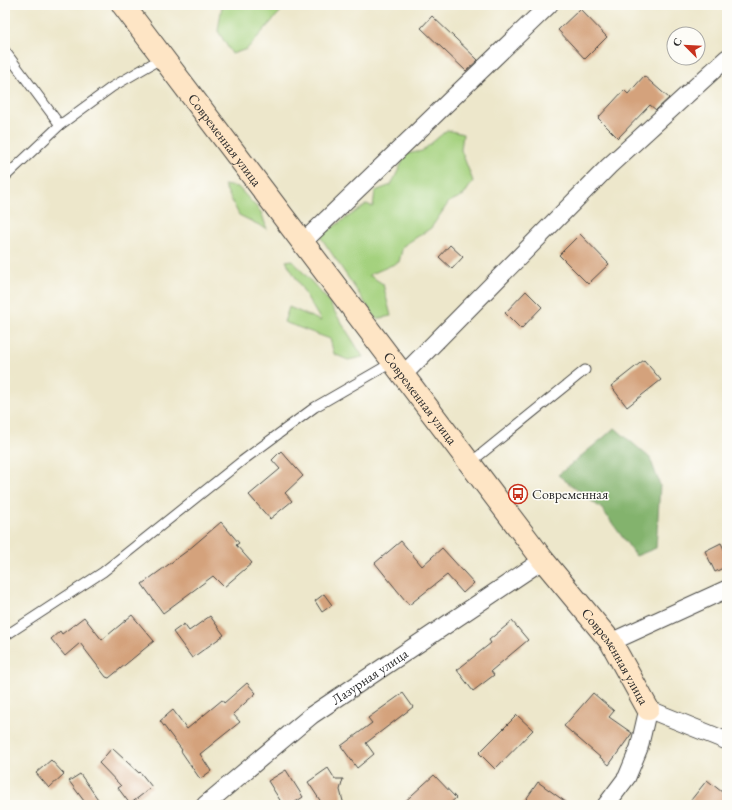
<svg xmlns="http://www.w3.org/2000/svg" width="732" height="810" viewBox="0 0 732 810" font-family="'EB Garamond',serif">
	<rect width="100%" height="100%" fill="#fdfcf7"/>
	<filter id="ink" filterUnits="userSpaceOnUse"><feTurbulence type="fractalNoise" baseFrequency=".025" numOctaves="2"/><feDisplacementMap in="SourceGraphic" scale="8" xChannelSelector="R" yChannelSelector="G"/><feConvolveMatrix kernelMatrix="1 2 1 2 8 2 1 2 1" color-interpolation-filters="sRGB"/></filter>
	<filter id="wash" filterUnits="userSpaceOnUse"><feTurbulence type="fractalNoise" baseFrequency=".012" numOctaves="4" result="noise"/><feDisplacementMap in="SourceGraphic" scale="16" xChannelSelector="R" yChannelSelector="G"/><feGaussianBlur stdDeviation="0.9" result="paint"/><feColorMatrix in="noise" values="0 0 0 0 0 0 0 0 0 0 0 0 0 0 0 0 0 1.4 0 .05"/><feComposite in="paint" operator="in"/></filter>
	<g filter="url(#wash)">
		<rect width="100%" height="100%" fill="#ede7cb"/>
		<g fill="#a4d17e" stroke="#687e54">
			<path d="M 222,5 L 284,5 L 281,11 L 247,49 L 232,54 L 218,31 Z"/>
			<path d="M 447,130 L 463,134 L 461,150 L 473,181 L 464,195 L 449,202 L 431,228 L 403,246 L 399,262 L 369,275 L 383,284 L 391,316 L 376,319 L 320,236 L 367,204 L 373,207 L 375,191 L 391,185 L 406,154 L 422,151 Z"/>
			<path d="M 224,185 L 238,187 L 261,212 L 267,229 L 239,215 Z"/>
			<path d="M 292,260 L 326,298 L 363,357 L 348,360 L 334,354 L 330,339 L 284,322 L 289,307 L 321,321 L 286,261 Z"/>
		</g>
		<path fill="#83b36d" stroke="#576f4c" d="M 615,428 L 650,458 L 660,485 L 656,548 L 636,556 L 602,509 L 558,475 Z"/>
		<g id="blocks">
			<g fill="#d4a27b">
				<path d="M 580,9 L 607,37 L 585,59 L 558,30 Z"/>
				<path d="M 432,16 L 478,60 L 466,71 L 421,28 Z"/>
				<path d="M 644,76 L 669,98 L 656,110 L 650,105 L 618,138 L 598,118 L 624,90 L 628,94 Z"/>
				<path d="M 580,234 L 609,264 L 588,284 L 559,255 Z"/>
				<path d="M 450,245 L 463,257 L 452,269 L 439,257 Z"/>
				<path d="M 526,291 L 542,307 L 521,329 L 505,313 Z"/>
				<path d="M 644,360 L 661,380 L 627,407 L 611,386 Z"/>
				<path d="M 281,451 L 303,476 L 285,493 L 292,501 L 270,519 L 249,495 L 280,469 L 272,460 Z"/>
				<path d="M 221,522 L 239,543 L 236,545 L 252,563 L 224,587 L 213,576 L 163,613 L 142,584 L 187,551 Z"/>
				<path d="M 401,541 L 422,566 L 442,548 L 474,583 L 463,593 L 447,575 L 409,605 L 375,563 Z"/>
				<path d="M 721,543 L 727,555 L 727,566 L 715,572 L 705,551 Z"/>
				<path d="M 324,594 L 332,605 L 322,612 L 315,601 Z"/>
				<path d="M 132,615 L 154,641 L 109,678 L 106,677 L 80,643 L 65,656 L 51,639 L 60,631 L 62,634 L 84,617 L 102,640 Z"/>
				<path d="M 210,616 L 224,635 L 192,658 L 173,632 L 184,624 L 189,631 Z"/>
				<path d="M 512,621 L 528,640 L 491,671 L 494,675 L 473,691 L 457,670 L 491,643 L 489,640 Z"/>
				<path d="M 247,683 L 256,693 L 233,714 L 240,722 L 200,754 L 211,771 L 200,779 L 181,751 L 182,750 L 160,721 L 173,710 L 187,729 L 222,700 L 224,703 Z"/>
				<path d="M 403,693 L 413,707 L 366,743 L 374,754 L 357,768 L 341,746 L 372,723 L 368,718 Z"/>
				<path d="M 593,693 L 614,711 L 609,717 L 632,733 L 609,765 L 564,726 Z"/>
				<path d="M 517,715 L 533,730 L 495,769 L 479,753 Z"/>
				<path d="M 112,748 L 139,773 L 140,772 L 152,787 L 130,804 L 118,788 L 121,786 L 99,763 Z"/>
				<path d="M 51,760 L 64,774 L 49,788 L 36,773 Z"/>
				<path d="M 328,768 L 335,779 L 343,779 L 340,790 L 344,805 L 323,805 L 308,782 Z"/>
				<path d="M 286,770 L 303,797 L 291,805 L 283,805 L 268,781 Z"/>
				<path d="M 80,774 L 88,785 L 102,805 L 87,805 L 69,781 Z"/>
				<path d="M 434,775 L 456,798 L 448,805 L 401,805 Z"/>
				<path d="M 707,780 L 727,796 L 727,805 L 687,805 Z"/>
				<path d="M 538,782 L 570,805 L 522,805 Z"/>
			</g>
		</g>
	</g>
	<g filter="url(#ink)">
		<use href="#blocks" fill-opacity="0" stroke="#484743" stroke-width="1"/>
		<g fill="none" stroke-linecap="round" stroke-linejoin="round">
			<defs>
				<g id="lane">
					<path d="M 5,51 L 60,125"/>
					<path d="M 5,177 L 60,125 L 112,87 L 162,58"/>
					<path d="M 470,463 L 585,370"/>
					<path d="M 5,636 L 103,572 L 242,461 L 315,407 L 393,362"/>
				</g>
				<g id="street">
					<path d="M 302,243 L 549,5"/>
					<path d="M 403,375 L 609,166 L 727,58"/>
					<path d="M 611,642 L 727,589"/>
					<path id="s1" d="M 205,805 L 312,715 L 543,560"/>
					<path d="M 606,805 L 627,777 L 639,748 L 648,709 L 727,741"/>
				</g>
				<g id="secondary">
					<path id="s2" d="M 123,5 L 543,560 L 611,642 L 648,709"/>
				</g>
			</defs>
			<use href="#lane" stroke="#484743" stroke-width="11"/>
			<use href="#street" stroke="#484743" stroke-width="19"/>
			<use href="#secondary" stroke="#484743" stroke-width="24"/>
			<use href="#lane" stroke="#fff" stroke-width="9"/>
			<use href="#street" stroke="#fff" stroke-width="17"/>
			<use href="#secondary" stroke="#fee5c5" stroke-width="22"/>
		</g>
	</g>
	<defs>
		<symbol id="bus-ring" viewBox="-11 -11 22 22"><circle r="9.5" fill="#fdfcf7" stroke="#c8321e" stroke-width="1.5"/><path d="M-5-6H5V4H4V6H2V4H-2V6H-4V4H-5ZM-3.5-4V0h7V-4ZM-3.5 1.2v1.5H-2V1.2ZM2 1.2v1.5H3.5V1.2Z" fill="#c8321e"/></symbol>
	</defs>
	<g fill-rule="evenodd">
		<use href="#bus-ring" x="507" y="483" width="22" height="22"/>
	</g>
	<g text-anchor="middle" stroke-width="3" stroke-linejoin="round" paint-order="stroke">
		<g font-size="14" fill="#2b2b2b" stroke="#fdfcf7">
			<text dy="5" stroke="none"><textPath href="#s2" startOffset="169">Современная улица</textPath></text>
			<text dy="5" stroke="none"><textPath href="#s2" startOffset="493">Современная улица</textPath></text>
			<text dy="5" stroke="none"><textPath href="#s2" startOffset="817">Современная улица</textPath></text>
			<text dy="5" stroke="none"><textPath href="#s1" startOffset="209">Лазурная улица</textPath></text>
		</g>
		<g font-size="14" fill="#2b2b2b" stroke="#fdfcf7" text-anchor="start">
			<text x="532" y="499">Современная</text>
		</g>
	</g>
	<rect width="732" height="810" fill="none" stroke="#fdfcf7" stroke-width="20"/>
	<g transform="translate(686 46) rotate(294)"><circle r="19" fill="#fdfcf7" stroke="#a9a8a5"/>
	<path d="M0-3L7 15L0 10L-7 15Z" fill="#c8321e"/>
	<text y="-6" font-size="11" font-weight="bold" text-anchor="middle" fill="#2b2b2b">С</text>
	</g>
</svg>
